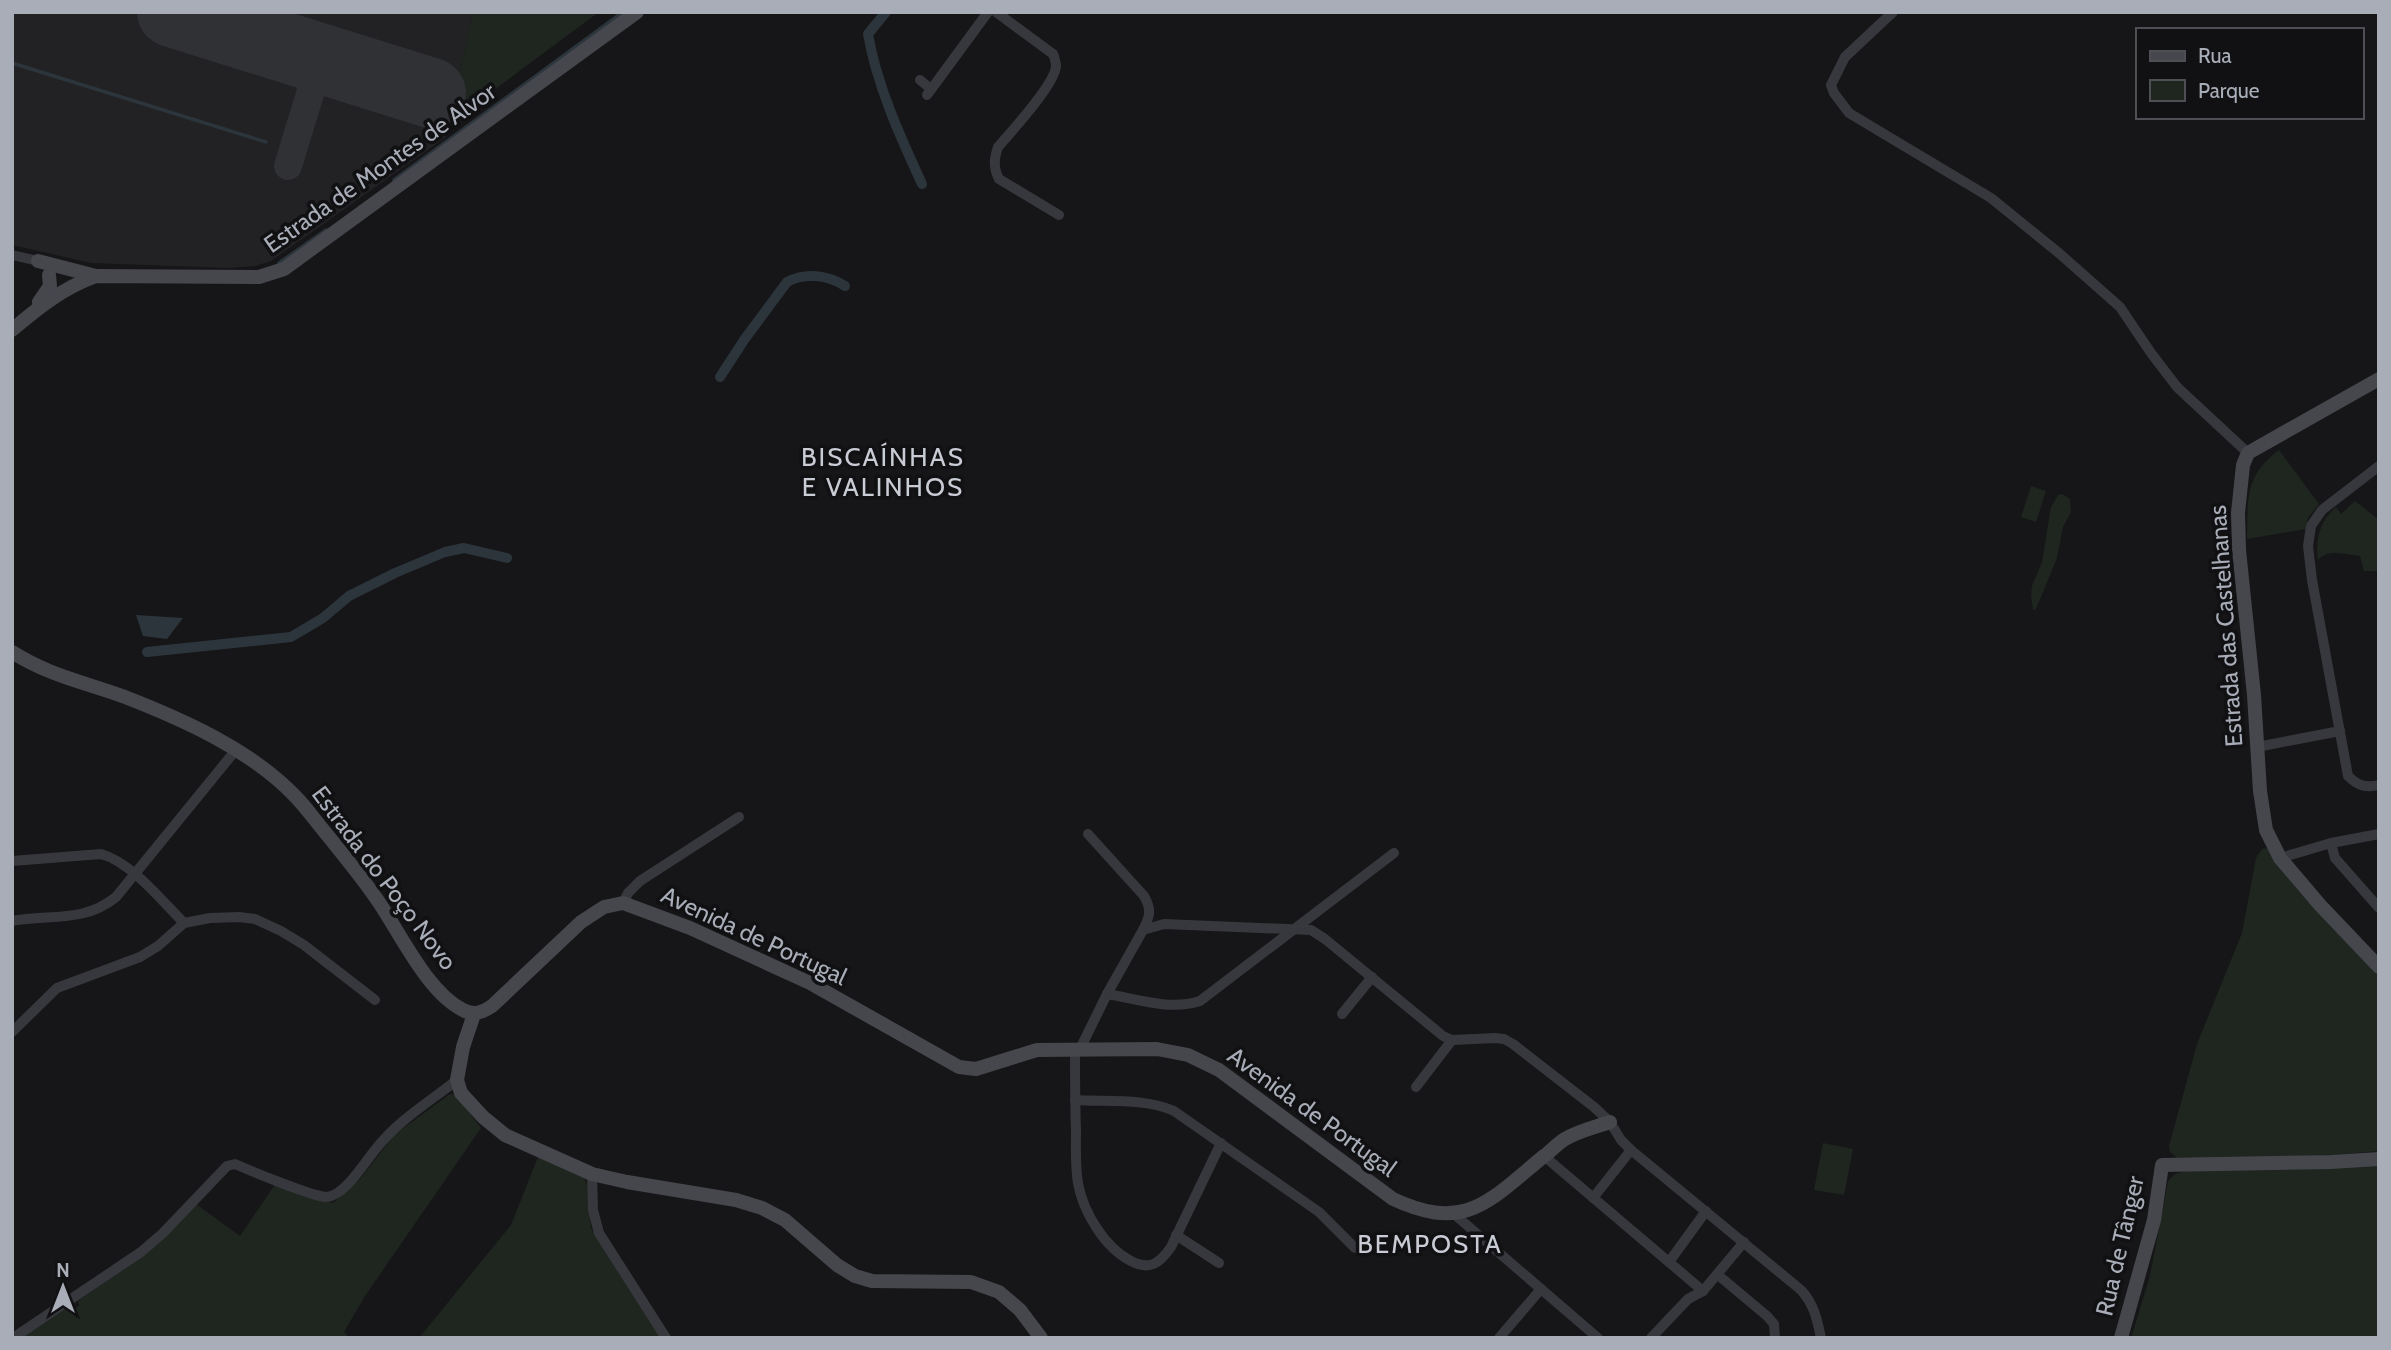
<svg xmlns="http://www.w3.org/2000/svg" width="2391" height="1350" viewBox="0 0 2391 1350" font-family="Cabin,sans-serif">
	<rect width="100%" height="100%" fill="#161618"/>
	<path fill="#222225" d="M 12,12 L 473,12 L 446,137 L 271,261 L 255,266 L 228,268 L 91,263 L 12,245 Z"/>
	<g fill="#1e261f">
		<path d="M 473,12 L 599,12 L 464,112 L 451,112 Z"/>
		<path d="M 2279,450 L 2319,504 L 2308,518 L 2306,529 L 2247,539 C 2248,499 2244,476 2279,450 Z"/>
		<path d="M 2031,486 L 2046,491 L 2036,522 L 2021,517 Z"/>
		<path d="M 2062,494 L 2070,499 L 2071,512 L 2063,527 L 2057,558 L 2036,609 L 2033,610 L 2031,596 L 2032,586 L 2042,562 L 2051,507 L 2058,495 Z"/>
		<path d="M 2355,501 L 2379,520 L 2379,571 L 2364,571 L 2360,556 C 2347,555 2328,548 2318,560 C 2315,539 2320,521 2336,507 L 2341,514 Z"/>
		<path d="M 2268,848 L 2313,907 L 2379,976 L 2379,1151 L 2331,1155 L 2178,1159 L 2170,1152 L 2169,1146 L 2197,1044 L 2242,933 L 2256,858 L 2262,849 Z"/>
		<path d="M 450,1094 L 455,1094 L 481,1128 L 365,1296 L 344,1332 L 350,1338 L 20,1338 L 70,1305 L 73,1309 L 79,1306 L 78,1301 L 152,1248 L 196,1204 L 240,1236 L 276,1183 L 333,1203 L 361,1178 L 394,1135 Z"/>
		<path d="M 1823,1143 L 1853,1149 L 1844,1195 L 1814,1190 Z"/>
		<path d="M 538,1157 L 584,1178 L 588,1187 L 591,1228 L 661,1338 L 419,1338 L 511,1225 Z"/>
		<path d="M 2379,1164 L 2379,1338 L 2131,1338 L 2150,1276 L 2168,1181 L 2175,1174 L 2189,1170 Z"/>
	</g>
	<path fill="#2c353c" d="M 136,615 L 183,618 L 167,639 L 143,636 Z"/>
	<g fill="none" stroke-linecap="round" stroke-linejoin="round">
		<g stroke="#2c353c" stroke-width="3.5">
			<path d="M 12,63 L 266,142"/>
			<path d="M 394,180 L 623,12"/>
			<path d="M 279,263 L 326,230"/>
		</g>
		<g stroke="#2c353c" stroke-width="10">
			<path d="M 886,12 L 868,34 C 877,86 900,136 922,184"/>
			<path d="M 720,377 L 744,340 L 787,282 C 805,272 828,275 845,286"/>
			<path d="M 147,652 L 291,637 L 323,618 L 349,596 L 395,573 L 445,552 L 464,548 L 507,558"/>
		</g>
		<path stroke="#303135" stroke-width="28" d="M 288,166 L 317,71 L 316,62 L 309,55"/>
		<path stroke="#303135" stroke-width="70" d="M 172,12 L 431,93"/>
		<g stroke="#37383d" stroke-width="10">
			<path d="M 996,12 L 1053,54 C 1054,56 1056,63 1056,65 C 1057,82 1011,132 998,147 C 994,159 993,167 999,179 L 1059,215"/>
			<path d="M 1893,12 L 1845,57 L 1831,85 L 1834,93 L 1849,113 L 1991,198 L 2060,254 L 2120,307 L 2151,353 L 2177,387 L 2248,453"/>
			<path d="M 920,80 L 931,89"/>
			<path d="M 927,95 L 988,12"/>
			<path d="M 12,255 L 38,261"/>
			<path d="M 2379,466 L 2322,510 L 2311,526 L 2308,546 L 2312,580 L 2348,776 C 2358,786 2366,788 2379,785"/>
			<path d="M 2257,747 L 2340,731"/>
			<path d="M 1088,834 L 1144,896 C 1152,910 1150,916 1143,930"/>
			<path d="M 2331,843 L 2335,858 L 2379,908"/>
			<path d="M 2280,858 L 2331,843 L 2379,834"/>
			<path d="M 12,861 L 101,854 C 131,862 162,901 184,923"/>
			<path d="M 623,903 L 628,893 L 640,881 L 739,817"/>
			<path d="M 12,921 C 50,914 84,923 116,897 L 235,751"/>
			<path d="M 1107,994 C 1137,999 1170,1011 1200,1001 L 1394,853"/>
			<path d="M 1342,1014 L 1372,977"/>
			<path d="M 12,1032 L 57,988 L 140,957 L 158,946 L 184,923 L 210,918 L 239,917 L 255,919 L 281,931 L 304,945 L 375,1000"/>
			<path d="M 1075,1049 C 1075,1076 1075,1103 1076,1130 C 1076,1147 1075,1166 1078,1183 C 1083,1212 1105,1248 1131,1261 C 1150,1271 1160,1263 1171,1247 L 1221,1143"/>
			<path d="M 1080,1049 L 1107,994 L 1143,930 L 1164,924 L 1311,930 L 1325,939 L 1443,1036 L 1452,1040 L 1495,1038 L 1504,1039 L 1513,1044 L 1594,1107 L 1610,1122 L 1621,1140 L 1631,1150 L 1801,1290 C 1814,1304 1817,1319 1821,1338"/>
			<path d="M 1416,1087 L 1452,1040"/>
			<path d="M 1075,1100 C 1107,1102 1145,1098 1174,1111 L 1319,1212 L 1355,1248"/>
			<path d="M 1544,1156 L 1703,1291"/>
			<path d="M 592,1174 L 593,1210 L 599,1233 L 666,1338"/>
			<path d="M 1593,1198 L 1631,1150"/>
			<path d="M 1454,1214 L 1598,1338"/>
			<path d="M 1176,1235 L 1219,1263"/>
			<path d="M 1669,1262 L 1706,1211"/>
			<path d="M 1718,1275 L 1767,1316 L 1774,1324 L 1775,1338"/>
			<path d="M 13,1338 L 141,1252 L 163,1233 L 227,1166 L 235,1164 C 251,1171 311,1196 326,1197 C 344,1197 365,1162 375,1150 C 397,1121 429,1102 457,1080"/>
			<path d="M 1499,1338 L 1541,1289"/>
			<path d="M 1651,1338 L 1688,1299 L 1703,1291 L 1744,1242"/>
		</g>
		<g stroke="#45474d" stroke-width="14">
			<path d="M 38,261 L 96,276"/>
			<path d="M 39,302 L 50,286 L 49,275"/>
			<path d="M 12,330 C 39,307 63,288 96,276 L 259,277 L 284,269 L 637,12"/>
			<path d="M 2379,379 L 2248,453 L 2243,465 L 2238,513 L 2239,550 L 2254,695 L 2260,791 L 2266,830 L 2280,858 L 2320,905 L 2379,967"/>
			<path d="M 12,652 C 50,676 84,682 125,697 C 184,720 249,749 294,795 C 305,806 314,819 324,831 C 342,853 360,875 376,898 C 400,932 426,991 463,1010 C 474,1016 483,1012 492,1006 L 581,922 L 604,907 L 623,903 L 690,928 L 810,983 L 959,1067 L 976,1069 L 1037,1050 L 1157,1049 L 1188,1055 L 1219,1070 L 1393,1199 C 1466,1233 1489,1201 1544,1156 C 1551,1151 1557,1144 1565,1139 C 1578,1131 1595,1127 1610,1122"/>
			<path d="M 474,1014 L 463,1047 L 457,1080 L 461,1093 L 483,1117 L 505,1135 L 592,1174 L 627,1182 L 736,1200 L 762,1208 L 785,1220 L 837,1265 L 855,1276 L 872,1281 L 971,1282 L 999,1292 L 1020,1310 L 1041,1338"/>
			<path d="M 2121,1338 L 2154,1220 L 2162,1165 L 2331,1162 L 2379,1159"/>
		</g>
	</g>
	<g text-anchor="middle" stroke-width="7" stroke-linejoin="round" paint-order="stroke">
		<g font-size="24" fill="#a8adb8" stroke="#111113">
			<text transform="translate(380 168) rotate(-35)" y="8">Estrada de Montes de Alvor</text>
			<text transform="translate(2226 626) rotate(-94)" y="8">Estrada das Castelhanas</text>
			<text transform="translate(384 878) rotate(53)" y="8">Estrada do Poço Novo</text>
			<text transform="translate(754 936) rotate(25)" y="8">Avenida de Portugal</text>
			<text transform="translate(1312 1112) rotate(36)" y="8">Avenida de Portugal</text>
			<text transform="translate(2120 1246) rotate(-77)" y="8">Rua de Tânger</text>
		</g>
		<g font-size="26" letter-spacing="2" fill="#c9ccd4" stroke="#111113">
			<text x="883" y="466">BISCAÍNHAS<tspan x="883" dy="30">E VALINHOS</tspan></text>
			<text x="1430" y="1253">BEMPOSTA</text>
		</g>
	</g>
	<rect width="2391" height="1350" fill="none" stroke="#a8adb8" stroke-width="28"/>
	<rect x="2136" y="28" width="228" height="91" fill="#111113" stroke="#4d4f55" stroke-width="2"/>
	<rect x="2150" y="51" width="35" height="10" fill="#45474d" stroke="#4d4f55" stroke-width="2"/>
	<text x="2198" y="63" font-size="21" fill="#a8adb8">Rua</text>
	<rect x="2150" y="80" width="35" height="21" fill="#1e261f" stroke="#4d4f55" stroke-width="2"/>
	<text x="2198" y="98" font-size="21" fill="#a8adb8">Parque</text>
	<g transform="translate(63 1287)" stroke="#111113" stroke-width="5" paint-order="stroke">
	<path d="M0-5L12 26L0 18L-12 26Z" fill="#a8adb8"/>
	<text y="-10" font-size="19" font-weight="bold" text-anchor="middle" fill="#a8adb8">N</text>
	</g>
</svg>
